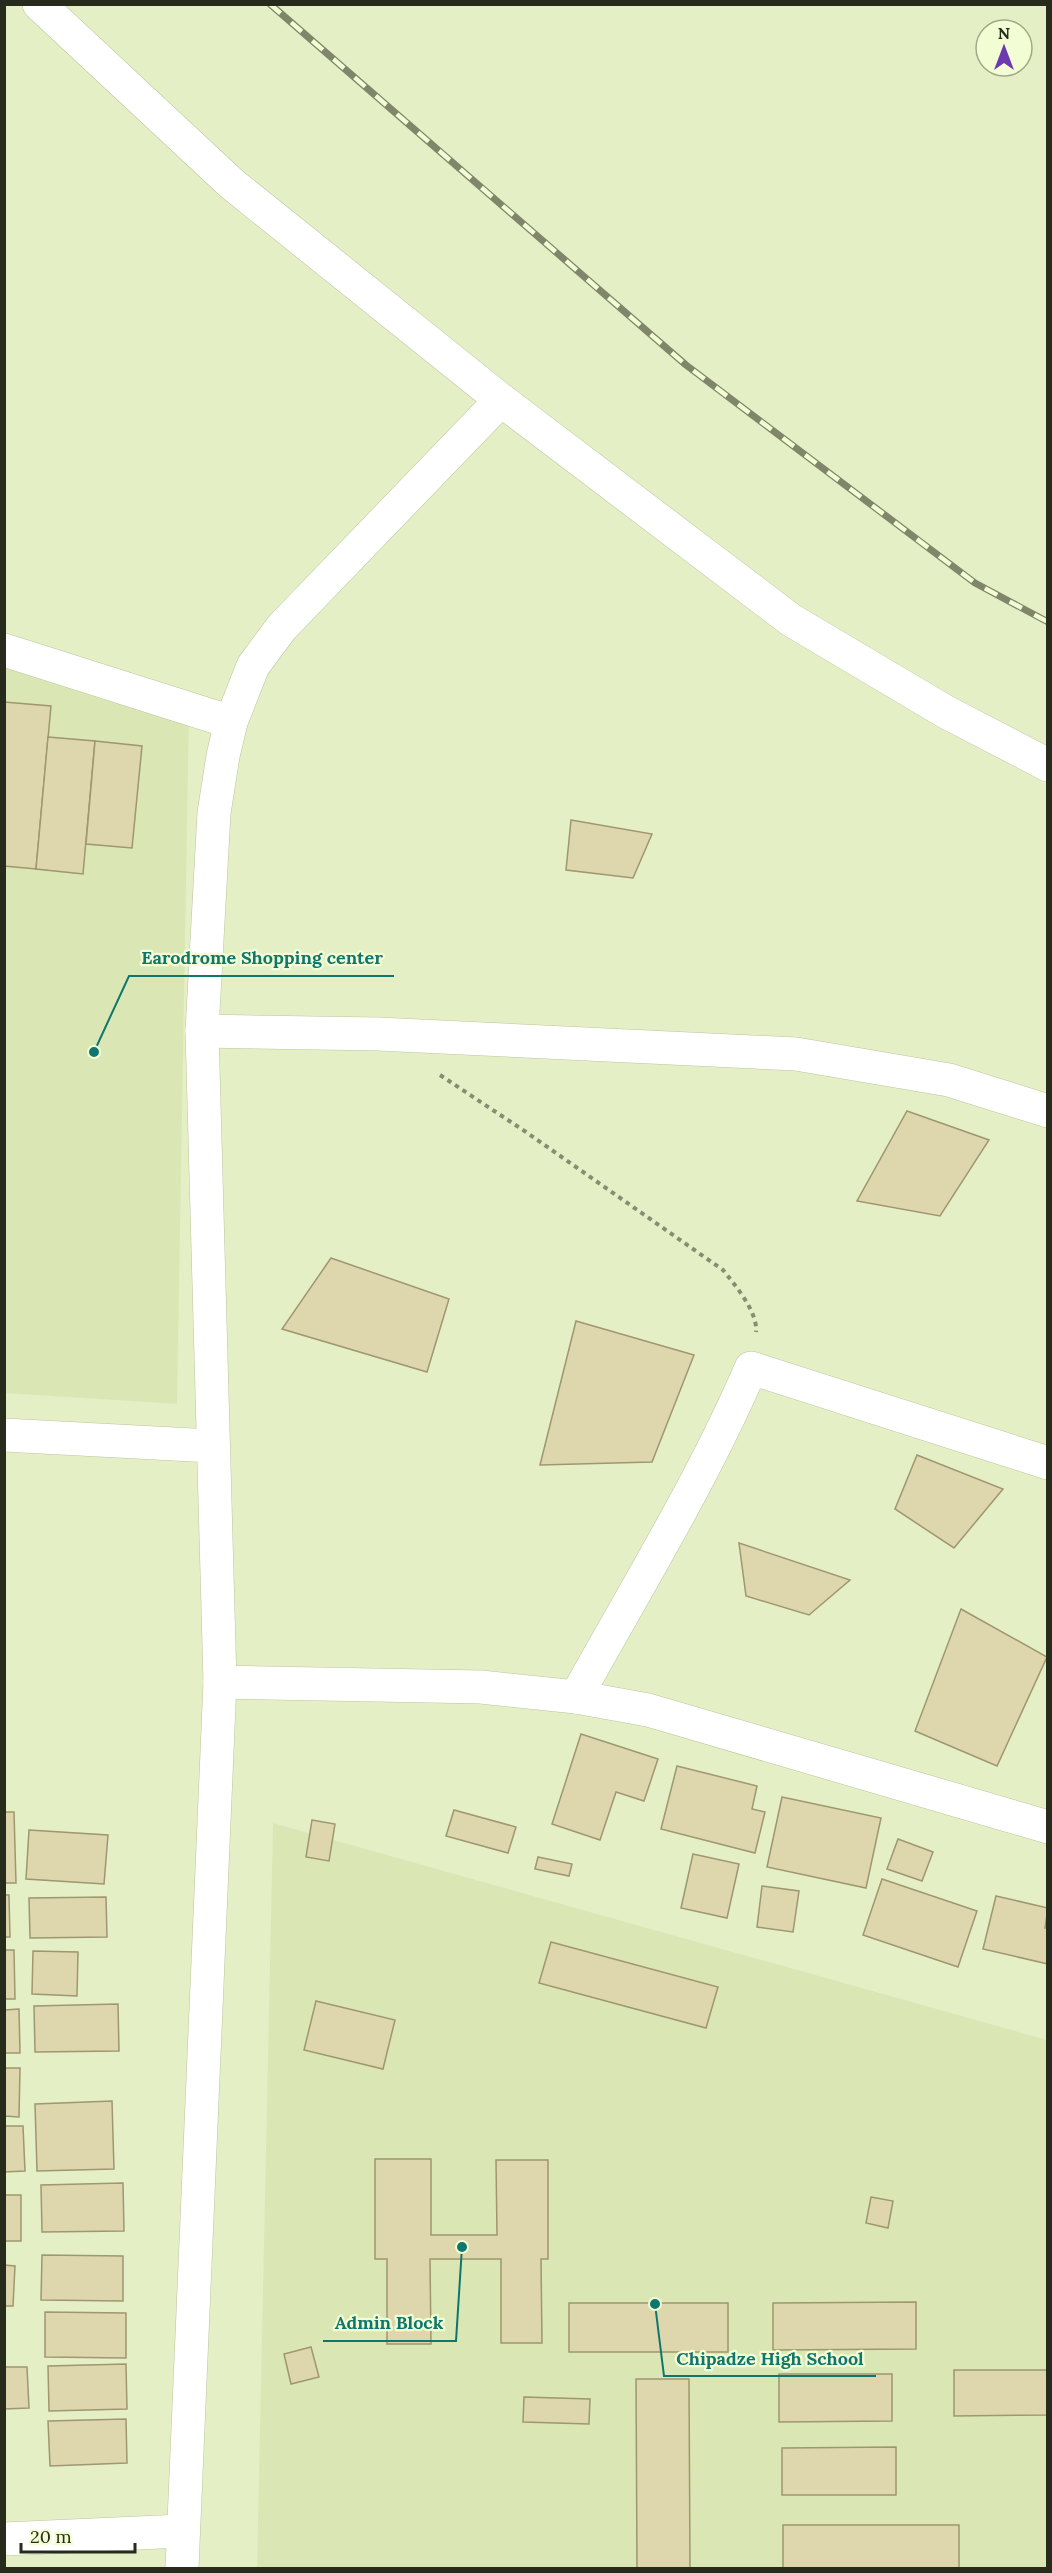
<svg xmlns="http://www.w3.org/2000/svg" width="1052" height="2573" viewBox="0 0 1052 2573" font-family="Lora,serif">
	<rect width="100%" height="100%" fill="#e5efc6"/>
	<g fill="#dae7b5">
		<path d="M 4,661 L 189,712 L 177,1404 L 5,1393 Z"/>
		<path d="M 273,1823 L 1047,2040 L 1047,2568 L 257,2568 Z"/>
	</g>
	<g fill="#ded6ac" stroke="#9e976f" stroke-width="1.5">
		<path d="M 4,702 L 51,706 L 36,869 L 4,866 Z"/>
		<path d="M 48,737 L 95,741 L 83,874 L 36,869 Z"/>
		<path d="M 95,741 L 142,746 L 132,848 L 86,844 Z"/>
		<path d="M 571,820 L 652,834 L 633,878 L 566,870 Z"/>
		<path d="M 907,1111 L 989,1140 L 940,1216 L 857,1201 Z"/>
		<path d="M 331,1258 L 449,1299 L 427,1372 L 282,1329 Z"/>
		<path d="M 576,1321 L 694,1355 L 652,1462 L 540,1465 Z"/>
		<path d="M 917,1455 L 1003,1489 L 954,1548 L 895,1509 Z"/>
		<path d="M 739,1543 L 850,1580 L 809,1615 L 746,1596 Z"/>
		<path d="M 961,1609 L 1047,1657 L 997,1766 L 915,1731 Z"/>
		<path d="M 581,1734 L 658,1759 L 644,1801 L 616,1792 L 600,1840 L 552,1824 Z"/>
		<path d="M 677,1766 L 757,1786 L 752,1809 L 765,1812 L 755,1853 L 661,1829 Z"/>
		<path d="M 782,1797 L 881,1818 L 866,1888 L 767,1867 Z"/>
		<path d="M 454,1810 L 516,1827 L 508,1853 L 446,1836 Z"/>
		<path d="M 4,1812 L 14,1812 L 16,1883 L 4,1883 Z"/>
		<path d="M 312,1820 L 335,1824 L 329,1861 L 306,1857 Z"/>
		<path d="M 29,1830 L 108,1835 L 104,1884 L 26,1879 Z"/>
		<path d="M 898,1839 L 933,1852 L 922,1881 L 887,1869 Z"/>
		<path d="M 693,1854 L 739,1864 L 727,1918 L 681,1908 Z"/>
		<path d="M 538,1857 L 572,1864 L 569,1876 L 535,1869 Z"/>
		<path d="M 882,1879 L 977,1911 L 958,1967 L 863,1935 Z"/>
		<path d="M 762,1886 L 799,1891 L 793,1932 L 757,1927 Z"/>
		<path d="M 4,1895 L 9,1895 L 10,1937 L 4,1937 Z"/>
		<path d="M 996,1896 L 1048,1908 L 1045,1928 L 1048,1928 L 1048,1964 L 983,1949 Z"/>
		<path d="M 106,1897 L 107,1937 L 30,1938 L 29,1898 Z"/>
		<path d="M 551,1942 L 718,1987 L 706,2028 L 539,1983 Z"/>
		<path d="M 4,1950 L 14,1950 L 15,1999 L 4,1999 Z"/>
		<path d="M 33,1951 L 78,1952 L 77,1996 L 32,1994 Z"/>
		<path d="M 316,2001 L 395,2020 L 383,2069 L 304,2050 Z"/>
		<path d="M 118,2004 L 119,2051 L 35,2052 L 34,2006 Z"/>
		<path d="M 19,2009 L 20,2053 L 4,2053 L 4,2010 Z"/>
		<path d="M 4,2068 L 20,2068 L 19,2117 L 4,2116 Z"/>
		<path d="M 112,2101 L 114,2169 L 37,2171 L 35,2104 Z"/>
		<path d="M 4,2126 L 23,2126 L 25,2171 L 4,2172 Z"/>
		<path d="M 375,2159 L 431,2159 L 431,2235 L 497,2235 L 496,2160 L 548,2160 L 548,2259 L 541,2259 L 542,2343 L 501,2343 L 501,2259 L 430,2259 L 431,2344 L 387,2344 L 387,2259 L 375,2259 Z"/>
		<path d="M 123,2183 L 124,2231 L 42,2232 L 41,2185 Z"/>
		<rect x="4" y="2195" width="17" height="46"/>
		<path d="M 871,2197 L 893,2201 L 888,2228 L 866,2223 Z"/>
		<path d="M 42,2255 L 123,2256 L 123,2301 L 41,2300 Z"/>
		<path d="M 4,2265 L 15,2266 L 13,2306 L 4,2306 Z"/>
		<path d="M 916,2302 L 916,2349 L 773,2350 L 773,2303 Z"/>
		<rect x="569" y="2303" width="159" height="49"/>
		<path d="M 45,2312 L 126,2313 L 126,2358 L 45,2357 Z"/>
		<path d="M 311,2347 L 319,2377 L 291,2384 L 284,2354 Z"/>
		<path d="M 126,2364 L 127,2409 L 49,2411 L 48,2366 Z"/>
		<path d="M 4,2367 L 27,2367 L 29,2408 L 4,2409 Z"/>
		<path d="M 954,2370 L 1048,2370 L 1048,2415 L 954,2416 Z"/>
		<path d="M 779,2374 L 892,2374 L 892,2421 L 779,2422 Z"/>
		<path d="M 636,2379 L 689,2379 L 690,2568 L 637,2568 Z"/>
		<path d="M 524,2397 L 590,2399 L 589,2424 L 523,2422 Z"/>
		<path d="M 126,2419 L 127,2463 L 50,2466 L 48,2421 Z"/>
		<path d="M 896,2447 L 896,2495 L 782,2495 L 782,2448 Z"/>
		<rect x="783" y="2525" width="176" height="43"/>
	</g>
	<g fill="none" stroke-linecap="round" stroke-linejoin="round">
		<defs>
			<g id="street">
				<path d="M 4,650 L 231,722"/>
				<path d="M 202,1031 L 378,1034 L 796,1054 L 949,1080 L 1048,1111"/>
				<path d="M 220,1682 L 481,1687 L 576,1697 L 648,1710 L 1048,1827"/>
				<path d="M 576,1697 C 635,1590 703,1480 751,1368 L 1048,1463"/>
				<path d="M 4,2539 L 182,2531"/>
			</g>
			<g id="secondary">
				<path d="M 39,4 L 232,184 L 501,400 L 791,620 L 946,712 L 1048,765"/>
				<path d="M 4,1435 L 212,1446"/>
				<path d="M 182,2568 L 220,1682 L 202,1031 L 214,813 L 223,756 L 231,722 L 253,666 L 282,627 L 501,400"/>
			</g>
		</defs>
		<use href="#street" stroke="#bbc59d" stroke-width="34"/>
		<use href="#secondary" stroke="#bbc59d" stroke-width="34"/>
		<path stroke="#868d71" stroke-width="4" stroke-dasharray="4.5 4.5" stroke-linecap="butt" d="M 440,1075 L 526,1132 L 723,1270 C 735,1285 758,1312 756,1332"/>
		<use href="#street" stroke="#fff" stroke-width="33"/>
		<use href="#secondary" stroke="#fff" stroke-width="33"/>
		<defs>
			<path id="rail" d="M 270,4 L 686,365 L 975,583 L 1048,622"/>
		</defs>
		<use href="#rail" stroke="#7f866a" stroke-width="7"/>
		<use href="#rail" stroke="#f2fdd3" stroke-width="4.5" stroke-dasharray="14" stroke-linecap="butt"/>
	</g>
	<path fill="none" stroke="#0f766e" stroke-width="2" d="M94 1052L129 976H394M462 2247L456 2341H323M655 2304L664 2376H876"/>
	<g fill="#0f766e" stroke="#f2fdd3" stroke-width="2">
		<circle cx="94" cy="1052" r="6"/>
		<circle cx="462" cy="2247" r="6"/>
		<circle cx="655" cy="2304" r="6"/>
	</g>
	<g font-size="18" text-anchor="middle" font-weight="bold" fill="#0f766e" stroke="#f2fdd3" stroke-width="4.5" stroke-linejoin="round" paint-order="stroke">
		<text x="262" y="964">Earodrome Shopping center</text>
		<text x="389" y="2329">Admin Block</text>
		<text x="770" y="2365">Chipadze High School</text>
	</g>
	<rect width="1052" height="2573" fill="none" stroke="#272b1b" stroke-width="12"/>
	<g transform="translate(1004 48)"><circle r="28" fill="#f2fdd3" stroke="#a1a989" stroke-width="1.5"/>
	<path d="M0-4.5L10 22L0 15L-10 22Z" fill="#6c39b0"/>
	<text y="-9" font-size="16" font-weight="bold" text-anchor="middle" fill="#272b1b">N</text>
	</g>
	<path d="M21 2543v9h114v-9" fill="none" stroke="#272b1b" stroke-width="3"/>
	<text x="30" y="2543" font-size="18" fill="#272b1b" stroke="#f2fdd3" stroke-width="4.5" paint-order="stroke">20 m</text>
</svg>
